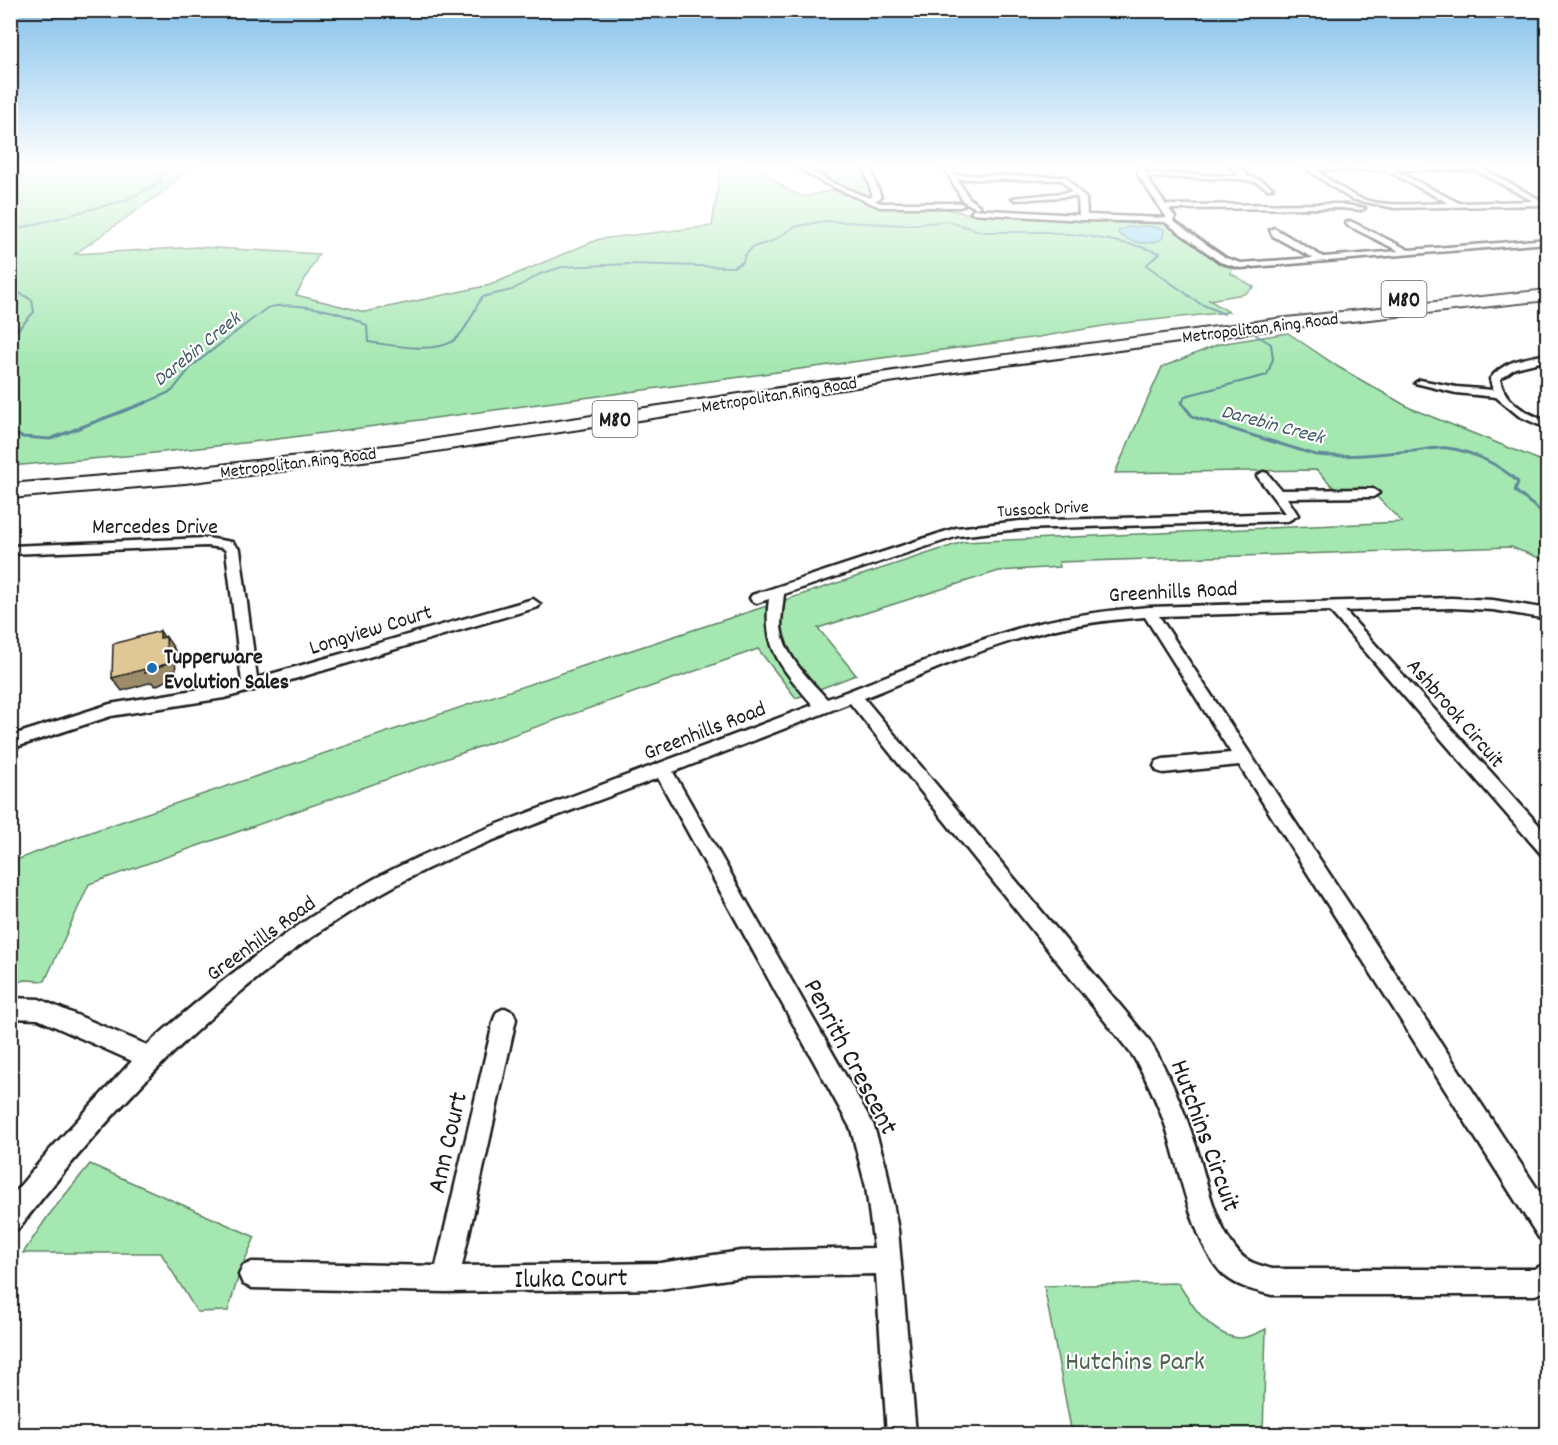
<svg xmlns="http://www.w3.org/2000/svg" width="1558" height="1445" viewBox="0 0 1558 1445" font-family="Dekko,sans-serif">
	<rect width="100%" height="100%" fill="#fff"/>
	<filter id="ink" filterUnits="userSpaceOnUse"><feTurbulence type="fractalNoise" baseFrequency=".0167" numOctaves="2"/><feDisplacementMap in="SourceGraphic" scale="12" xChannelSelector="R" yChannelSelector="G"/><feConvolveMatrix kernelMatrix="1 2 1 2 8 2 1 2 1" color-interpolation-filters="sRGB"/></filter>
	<g filter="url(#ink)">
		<g fill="#a4e7b1" stroke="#608266" stroke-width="1.5">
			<path d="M 11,166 L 196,166 L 180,175 L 171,186 L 75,254 L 198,247 L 319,254 L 296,295 L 365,312 L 490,285 L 599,239 L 712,226 L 721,166 L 753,166 L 790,191 L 804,197 L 833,190 L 877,207 L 945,209 L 966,213 L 1120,223 L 1164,223 L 1222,265 L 1234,268 L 1230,273 L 1254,287 L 1244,294 L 1209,300 L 1229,312 L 1115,324 L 1039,337 L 278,439 L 136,455 L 11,466 Z"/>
			<path d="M 803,166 L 863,166 L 874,197 C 857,200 819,176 803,166 Z"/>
			<path d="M 1288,333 L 1340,368 L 1410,408 L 1547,463 L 1547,561 L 1511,547 L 1059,562 L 1060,567 L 999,571 L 818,628 L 856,675 L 796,698 L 758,649 L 89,884 L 45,981 L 25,980 L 11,984 L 11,862 L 76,837 L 598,661 L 963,542 L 1402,522 L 1369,489 L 1335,489 L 1317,470 L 1115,473 L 1162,367 L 1219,344 Z"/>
			<path d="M 90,1164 L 255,1237 L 240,1271 L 228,1311 L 197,1312 L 161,1253 L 23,1253 L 48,1216 Z"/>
			<path d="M 1178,1283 C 1191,1304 1211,1336 1239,1338 C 1249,1338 1258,1333 1266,1329 L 1263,1434 L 1072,1434 L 1044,1286 Z"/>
		</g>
		<path fill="#8bd1ed" stroke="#5f8999" stroke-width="1.5" d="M 1149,226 L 1164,229 L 1163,238 C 1150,247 1131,243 1119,234 L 1118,231 L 1128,227 Z"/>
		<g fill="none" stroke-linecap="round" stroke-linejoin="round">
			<g stroke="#5f8999" stroke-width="2">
				<path d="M 10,231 L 126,200 L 162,182 L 159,176 L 173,166"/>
				<path d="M 10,288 L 32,300 L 34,312 L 10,338"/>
				<path d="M 143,404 L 172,391 L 192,366 L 267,308 C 292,301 346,311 367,326 L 368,342 C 390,345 434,354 453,341 C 466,332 474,310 482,297 L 512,290 L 540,274 L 562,267 L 630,264 L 733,267 L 743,262 L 745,255 L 753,247 L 773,241 L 794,227 L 824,221 L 907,225 L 947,221 L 983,232 L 1047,232 L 1088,236 L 1138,246 L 1160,253 L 1146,265 L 1199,303 L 1224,314"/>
				<path d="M 1182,404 L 1185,396 L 1267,375 L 1273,359 L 1271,344 L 1256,335"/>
			</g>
			<g stroke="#5f8999" stroke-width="3">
				<path d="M 1181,402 L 1193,417 L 1316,455 C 1348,458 1382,453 1414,451 C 1425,450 1437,447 1447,448 C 1472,451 1500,465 1518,482 L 1515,491 L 1548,517"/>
				<path d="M 10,433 L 23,437 L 50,439 L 147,402"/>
			</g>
			<defs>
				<g id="street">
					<path d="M 795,166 L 803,166 L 830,182 L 869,198 L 873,196 L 863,166 L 869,166 L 881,197 L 875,201 L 881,203 L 960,203 L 964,205 L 960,207 L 880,207 L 826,184 Z"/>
					<path d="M 943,166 L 949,166 L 955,175 L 1066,177 L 1086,199 L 1087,215 L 1167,218 L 1138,175 L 1139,166 L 1145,166 L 1145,173 L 1229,176 L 1240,175 L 1230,166 C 1238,166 1244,168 1247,176 L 1260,180 L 1273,188 L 1268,189 L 1256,182 L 1240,179 L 1146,177 L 1166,205 L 1340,204 L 1365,208 L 1361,210 L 1340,208 L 1169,209 L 1175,217 L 1173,221 L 1226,258 L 1241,263 L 1313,258 L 1273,236 L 1270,230 L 1274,228 L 1323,257 L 1399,251 L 1347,225 L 1346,223 L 1350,221 L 1409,250 L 1548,239 L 1548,243 L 1240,268 L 1220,262 L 1165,222 L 1083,220 L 971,213 L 974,209 L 1079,215 L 1078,199 L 1076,196 L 1016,200 L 1012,198 L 1072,192 L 1062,180 L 957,179 L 969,198 L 980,206 L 976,208 L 963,201 Z"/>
					<path d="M 1307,166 L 1478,166 L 1546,203 L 1542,205 L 1394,208 L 1351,199 L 1306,169 ZM 1315,170 L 1386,170 L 1448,203 C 1419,203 1381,209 1355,196 C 1341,189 1328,178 1315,170 ZM 1394,170 L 1475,170 L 1533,201 L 1459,203 Z"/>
					<path d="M 1548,354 L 1548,360 L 1515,368 L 1500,379 C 1504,403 1527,413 1548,422 L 1548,429 L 1519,416 L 1496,397 L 1456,393 L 1415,383 L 1420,380 L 1456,387 L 1493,390 L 1490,379 C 1504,360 1526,358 1548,354 Z"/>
					<path d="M 1263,472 L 1267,473 L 1281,490 L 1373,489 L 1379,493 L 1373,497 L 1287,498 L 1298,515 L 1288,521 L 1020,529 L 958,536 L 784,594 C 783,605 781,616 781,627 C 784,656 809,679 827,699 C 895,674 964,642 1035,624 C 1073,615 1110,610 1149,607 L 1451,598 L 1493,600 L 1548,609 L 1548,619 L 1493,610 L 1451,608 L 1345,611 L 1548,835 L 1548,856 L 1541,854 L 1330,611 L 1159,616 L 1548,1205 L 1548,1242 L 1539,1238 L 1239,765 L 1163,773 L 1157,771 L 1154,766 L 1157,761 L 1163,759 L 1231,753 L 1145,617 C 1108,620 1072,624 1036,634 C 977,649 920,676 864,698 L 1149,1040 C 1169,1073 1184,1109 1196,1146 C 1207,1181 1214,1224 1239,1253 C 1248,1263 1259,1265 1272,1269 L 1534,1269 L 1548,1263 L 1548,1290 L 1535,1295 L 1272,1295 C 1256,1291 1238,1287 1225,1276 C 1194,1249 1179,1167 1166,1127 C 1157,1102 1147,1079 1133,1056 L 850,703 L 673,772 L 873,1124 L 886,1166 L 898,1230 L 916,1434 L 887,1434 L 876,1274 L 741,1277 L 660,1289 L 446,1292 L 252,1288 L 243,1284 L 239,1275 L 243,1266 L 252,1262 L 436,1266 L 494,1019 L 497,1012 L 505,1008 L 513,1012 L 516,1019 L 462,1266 L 660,1263 L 741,1251 L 874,1248 L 866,1187 L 851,1129 L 658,778 C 591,804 522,827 455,856 C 276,935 137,1076 19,1228 L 10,1232 L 10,1198 L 48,1152 L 132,1061 L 38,1019 L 10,1018 L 10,998 L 39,999 L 147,1045 C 218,982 291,925 374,879 C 436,846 501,823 567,798 C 649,767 731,736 813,705 C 782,668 762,649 769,599 L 757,603 L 752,601 L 750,598 L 752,595 L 956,528 L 1020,521 L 1285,513 L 1257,476 Z"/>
					<path d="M 207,538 L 232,542 L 240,550 L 257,678 L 533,599 L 540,604 L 538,607 L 284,682 L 224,698 L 111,716 L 10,749 L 10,736 L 110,704 L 242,682 L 226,551 L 223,548 L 207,546 L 10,554 L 10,546 Z"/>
				</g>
				<path id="highway" d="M 1548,290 L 1548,300 L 1277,329 L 961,371 L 403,456 L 185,483 L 10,498 L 10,484 L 185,469 L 403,444 L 961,361 L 1277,319 Z"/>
			</defs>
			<use href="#street" stroke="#1c1c1c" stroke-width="5"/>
			<use href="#highway" stroke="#1c1c1c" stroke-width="4"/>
			<use href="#street" fill="#fff" fill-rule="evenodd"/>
			<use href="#highway" fill="#fff" fill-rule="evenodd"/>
		</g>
		<path fill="#9d8c69" stroke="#1c1c1c" stroke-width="1.5" d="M 160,631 L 166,640 L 166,637 L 175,650 L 176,676 L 155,686 L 152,682 L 122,691 L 112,678 L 160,638 Z"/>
		<path fill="#e0c896" stroke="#1c1c1c" stroke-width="1.5" d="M 160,631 L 160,638 L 166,637 L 167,663 L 145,673 L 145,669 L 112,678 L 113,644 Z"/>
	</g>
	<linearGradient id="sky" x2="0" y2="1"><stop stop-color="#83c0ea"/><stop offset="0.45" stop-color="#fff"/><stop offset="1" stop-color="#fff" stop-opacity="0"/></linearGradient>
	<rect width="1558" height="368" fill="url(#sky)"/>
	<circle fill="#1f6fb2" stroke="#fff" stroke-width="2" cx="152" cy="668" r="6"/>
	<g text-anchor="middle" stroke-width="4.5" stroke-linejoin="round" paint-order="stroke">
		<g font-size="18" fill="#1c1c1c" stroke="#fff">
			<text transform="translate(1260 327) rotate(-7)" y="6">Metropolitan Ring Road</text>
			<text transform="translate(779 394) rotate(-9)" y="6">Metropolitan Ring Road</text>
			<text transform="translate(298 462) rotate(-7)" y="6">Metropolitan Ring Road</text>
			<text transform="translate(1043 508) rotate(-3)" y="6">Tussock Drive</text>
		</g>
		<g font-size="20" font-style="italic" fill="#435b65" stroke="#fff">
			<text transform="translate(196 348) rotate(-39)" y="7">Darebin Creek</text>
			<text transform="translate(1273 423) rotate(15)" y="7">Darebin Creek</text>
		</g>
		<g fill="#fff" stroke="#606060" stroke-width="1.5">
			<rect x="1381.5" y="281" width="45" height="36" rx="4.5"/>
			<rect x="592.5" y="401" width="45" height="36" rx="4.5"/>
		</g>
		<g font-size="21" font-weight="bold" fill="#1c1c1c">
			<text x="1404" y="306">M80</text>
			<text x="615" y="426">M80</text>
		</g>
		<g font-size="22" fill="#1c1c1c" stroke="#fff">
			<text x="155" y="533">Mercedes Drive</text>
			<text transform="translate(1173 590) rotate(-3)" y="8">Greenhills Road</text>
			<text transform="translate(370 628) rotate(-17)" y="8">Longview Court</text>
			<text transform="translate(1457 712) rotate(49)" y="8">Ashbrook Circuit</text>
			<text transform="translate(704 729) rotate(-21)" y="8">Greenhills Road</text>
			<text transform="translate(260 937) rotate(-36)" y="8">Greenhills Road</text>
		</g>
		<g font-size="22" font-weight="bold" fill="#1c1c1c" stroke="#fff" text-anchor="start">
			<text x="164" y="663">Tupperware<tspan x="164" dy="25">Evolution Sales</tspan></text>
		</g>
		<g font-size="27" fill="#1c1c1c" stroke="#fff">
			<text transform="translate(852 1056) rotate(62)" y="9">Penrith Crescent</text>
			<text transform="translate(1207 1135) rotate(70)" y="9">Hutchins Circuit</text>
			<text transform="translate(446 1142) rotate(-77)" y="9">Ann Court</text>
			<text transform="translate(571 1277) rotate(-1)" y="9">Iluka Court</text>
		</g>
		<g font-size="27" fill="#4c6350" stroke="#fff">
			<text x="1135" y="1369">Hutchins Park</text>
		</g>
	</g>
	<rect width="1558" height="1445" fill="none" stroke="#fff" stroke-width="36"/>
	<rect x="18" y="18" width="1522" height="1409" fill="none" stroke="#1c1c1c" stroke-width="2" filter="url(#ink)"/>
</svg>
